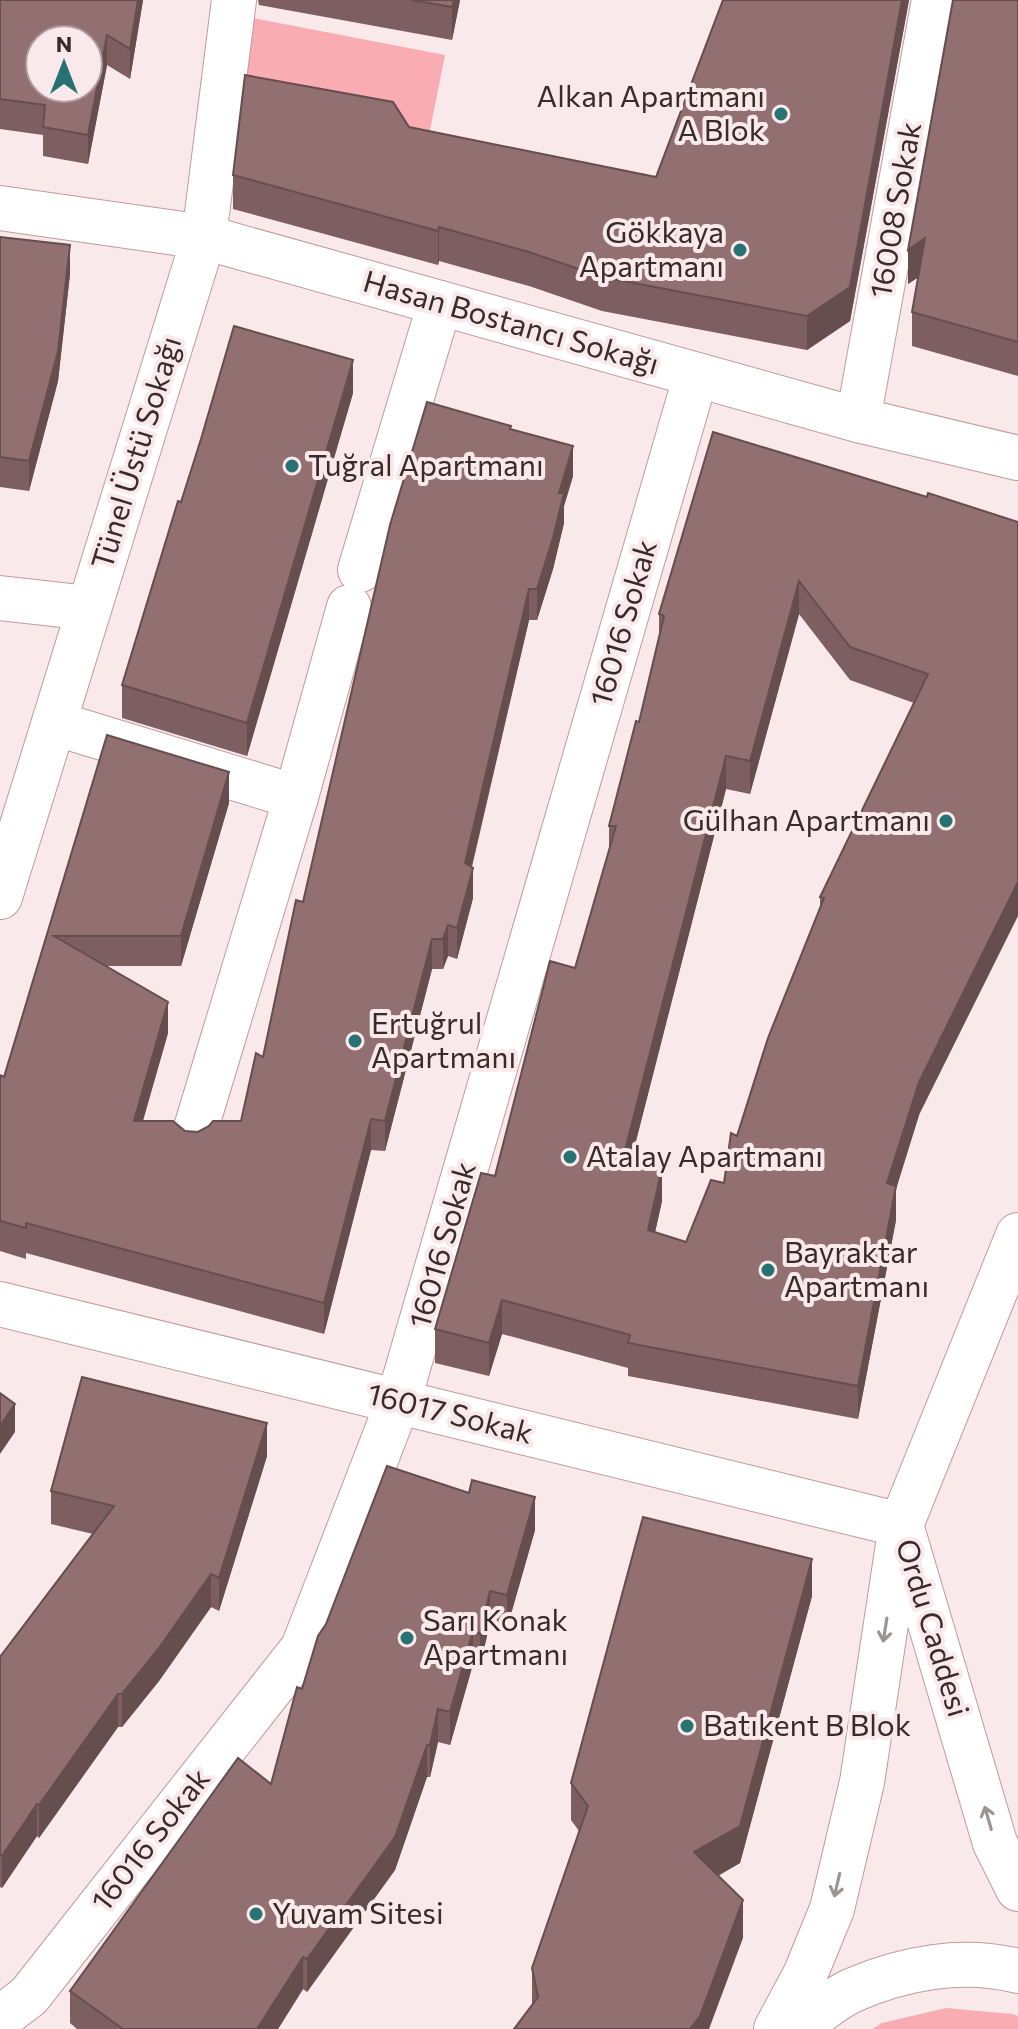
<svg xmlns="http://www.w3.org/2000/svg" width="1018" height="2029" viewBox="0 0 1018 2029" font-family="Commissioner,sans-serif">
	<rect width="100%" height="100%" fill="#f9e9ea"/>
	<g fill="#f9adb2">
		<path d="M 248,17 L 445,55 L 429,135 L 232,97 Z"/>
		<path d="M 946,2008 L 1013,2014 L 1018,2016 L 1018,2029 L 872,2029 L 882,2023 Z"/>
	</g>
	<g fill="none" stroke-linecap="round" stroke-linejoin="round">
		<defs>
			<g id="minor">
				<path d="M 0,208 L 204,237 L 858,420 L 1018,458"/>
				<path d="M 858,420 L 934,0"/>
				<path d="M 360,570 L 440,303"/>
				<path d="M 0,598 L 89,608"/>
				<path d="M 54,723 L 296,797"/>
				<path d="M 0,897 L 204,237 L 234,0"/>
				<path d="M 193,1138 L 296,797 L 349,607"/>
				<path d="M 0,1304 L 901,1525"/>
				<path d="M 0,2018 L 29,1996 L 303,1648 L 398,1402 L 696,375"/>
			</g>
			<g id="major">
				<path d="M 904,1535 L 995,1843 L 1018,1889"/>
				<path d="M 776,2029 L 805,1975 L 832,1909 L 862,1782 L 901,1525 L 1018,1235"/>
				<path d="M 796,2029 C 814,2016 833,1999 853,1990 C 904,1968 963,1957 1018,1971"/>
			</g>
		</defs>
		<use href="#minor" stroke="#c09b9c" stroke-width="46"/>
		<use href="#major" stroke="#c09b9c" stroke-width="46"/>
		<use href="#minor" stroke="#fff" stroke-width="44"/>
		<use href="#major" stroke="#fff" stroke-width="44"/>
	</g>
	<g fill="#7e5f61" fill-rule="evenodd">
		<path d="M 0,0 L 143,0 L 130,79 L 107,65 L 88,164 L 43,156 L 43,135 L 0,129 Z"/>
		<path d="M 258,0 L 460,0 L 452,40 L 259,5 Z"/>
		<path d="M 723,0 L 909,0 L 850,321 L 807,350 L 602,311 L 529,286 L 439,261 L 438,265 L 233,209 L 233,175 L 409,127 L 656,177 Z"/>
		<path d="M 1018,0 L 1018,376 L 912,346 L 912,312 L 918,277 L 908,284 Z"/>
		<path d="M 0,237 L 70,274 L 58,381 L 29,491 L 0,487 Z"/>
		<path d="M 353,393 L 247,756 L 122,718 L 122,685 L 181,502 Z"/>
		<path d="M 511,429 L 573,476 L 564,506 L 564,523 L 553,569 L 537,620 L 529,620 L 472,867 L 473,898 L 457,959 L 448,956 L 443,969 L 432,969 L 385,1151 L 371,1150 L 324,1334 L 26,1253 L 26,1259 L 0,1251 L 0,1075 L 4,1077 L 107,735 L 229,803 L 181,966 L 107,966 L 168,1033 L 143,1121 L 185,1131 L 198,1132 L 241,1121 L 263,1057 L 303,902 Z"/>
		<path d="M 927,497 L 1018,522 L 919,1115 L 896,1189 L 896,1220 L 858,1419 L 628,1376 L 628,1368 L 502,1334 L 489,1376 L 435,1363 L 435,1329 L 575,968 L 609,850 L 609,826 L 639,722 L 659,637 L 659,614 ZM 799,614 L 850,680 L 914,703 L 820,897 L 820,908 L 724,1183 L 686,1242 L 655,1232 L 662,1201 L 631,1160 L 726,789 L 750,794 Z"/>
		<path d="M 267,1456 L 219,1611 L 211,1607 L 159,1681 L 122,1727 L 118,1727 L 39,1838 L 37,1836 L 2,1888 L 0,1887 L 0,1657 L 93,1534 L 51,1524 L 51,1491 Z"/>
		<path d="M 535,1530 L 507,1628 L 490,1623 L 480,1666 L 473,1664 L 450,1745 L 438,1742 L 430,1777 L 427,1777 L 395,1870 L 307,1992 L 303,1989 L 278,2029 L 77,2029 L 70,2023 L 70,1991 L 271,1784 L 302,1689 Z"/>
		<path d="M 812,1596 L 740,1863 L 718,1876 L 743,1938 L 532,2005 L 532,1968 L 579,1831 L 571,1820 L 571,1783 Z"/>
	</g>
	<g fill="#664e4f">
		<path d="M 138,0 L 143,0 L 130,79 L 130,49 Z"/>
		<path d="M 454,0 L 460,0 L 452,40 L 452,7 Z"/>
		<path d="M 902,0 L 909,0 L 850,321 L 807,350 L 807,316 Z"/>
		<path d="M 107,35 L 107,65 L 88,164 L 88,135 Z"/>
		<path d="M 439,227 L 439,261 L 438,265 L 438,231 Z"/>
		<path d="M 925,238 L 925,273 L 908,284 L 908,250 Z"/>
		<path d="M 70,245 L 70,274 L 58,381 L 29,491 L 29,461 Z"/>
		<path d="M 353,360 L 353,393 L 247,756 L 247,723 Z"/>
		<path d="M 573,446 L 573,476 L 564,506 L 564,523 L 553,569 L 537,620 L 537,589 L 559,493 Z"/>
		<path d="M 799,581 L 799,614 L 750,794 L 750,761 Z"/>
		<path d="M 529,589 L 529,620 L 465,894 L 465,863 Z"/>
		<path d="M 726,756 L 726,789 L 623,1192 L 623,1158 Z"/>
		<path d="M 229,772 L 229,803 L 181,966 L 181,936 Z"/>
		<path d="M 473,868 L 473,898 L 457,959 L 457,928 Z"/>
		<path d="M 1018,882 L 1018,916 L 919,1115 L 896,1189 L 896,1220 L 858,1419 L 858,1386 L 887,1183 L 919,1082 Z"/>
		<path d="M 448,925 L 448,956 L 443,969 L 443,939 Z"/>
		<path d="M 432,939 L 432,969 L 385,1151 L 385,1121 Z"/>
		<path d="M 168,1002 L 168,1033 L 134,1151 L 134,1121 Z"/>
		<path d="M 371,1119 L 371,1150 L 324,1334 L 324,1303 Z"/>
		<path d="M 662,1168 L 662,1201 L 648,1264 L 648,1230 Z"/>
		<path d="M 502,1300 L 502,1334 L 489,1376 L 489,1343 Z"/>
		<path d="M 15,1404 L 15,1432 L 0,1454 L 0,1426 Z"/>
		<path d="M 267,1423 L 267,1456 L 219,1611 L 219,1578 Z"/>
		<path d="M 535,1497 L 535,1530 L 507,1628 L 507,1595 Z"/>
		<path d="M 812,1559 L 812,1596 L 740,1863 L 694,1889 L 694,1852 Z"/>
		<path d="M 211,1574 L 211,1607 L 159,1681 L 122,1727 L 122,1694 Z"/>
		<path d="M 490,1591 L 490,1623 L 480,1666 L 480,1634 Z"/>
		<path d="M 473,1631 L 473,1664 L 450,1745 L 450,1712 Z"/>
		<path d="M 118,1694 L 118,1727 L 39,1838 L 39,1805 Z"/>
		<path d="M 438,1709 L 438,1742 L 430,1777 L 430,1745 Z"/>
		<path d="M 427,1745 L 427,1777 L 395,1870 L 307,1992 L 307,1959 Z"/>
		<path d="M 37,1804 L 37,1836 L 2,1888 L 2,1856 Z"/>
		<path d="M 743,1900 L 743,1938 L 709,2029 L 690,2029 Z"/>
		<path d="M 303,1957 L 303,1989 L 278,2029 L 257,2029 Z"/>
	</g>
	<g fill="#926f71" stroke="#664e4f" stroke-width="2" fill-rule="evenodd">
		<path d="M 0,0 L 138,0 L 130,49 L 107,35 L 88,135 L 43,127 L 45,105 L 0,99 ZM 40,40 L 88,40 L 88,88 L 40,88 Z"/>
		<path d="M 412,0 L 454,0 L 452,7 Z"/>
		<path d="M 723,0 L 902,0 L 850,287 L 807,316 L 602,277 L 529,252 L 439,227 L 438,231 L 233,175 L 245,75 L 393,102 L 409,127 L 656,177 Z"/>
		<path d="M 953,0 L 1018,0 L 1018,342 L 912,312 L 925,238 L 908,250 Z"/>
		<path d="M 0,237 L 70,245 L 58,351 L 29,461 L 0,457 Z"/>
		<path d="M 234,326 L 353,360 L 247,723 L 122,685 L 178,501 L 181,502 L 201,439 Z"/>
		<path d="M 427,402 L 511,426 L 510,429 L 573,446 L 559,493 L 564,493 L 553,538 L 537,589 L 529,589 L 465,863 L 473,868 L 457,928 L 448,925 L 443,939 L 432,939 L 385,1121 L 371,1119 L 324,1303 L 26,1223 L 26,1228 L 0,1221 L 0,1075 L 4,1077 L 107,735 L 229,772 L 181,936 L 54,936 L 168,1002 L 134,1121 L 173,1121 L 185,1131 L 198,1132 L 209,1126 L 213,1121 L 241,1121 L 256,1053 L 263,1057 L 296,900 L 303,902 L 390,525 Z"/>
		<path d="M 713,432 L 927,497 L 928,493 L 1018,522 L 1018,882 L 919,1082 L 887,1183 L 896,1186 L 858,1386 L 628,1343 L 630,1335 L 502,1300 L 489,1343 L 435,1329 L 481,1173 L 495,1176 L 550,961 L 575,968 L 616,826 L 609,826 L 636,721 L 639,722 L 664,616 L 659,614 ZM 799,581 L 850,647 L 928,674 L 820,897 L 824,898 L 768,1038 L 737,1136 L 731,1133 L 724,1183 L 711,1180 L 686,1242 L 648,1230 L 662,1168 L 623,1158 L 726,756 L 750,761 Z"/>
		<path d="M 82,1377 L 267,1423 L 219,1578 L 211,1574 L 159,1648 L 122,1694 L 118,1694 L 39,1805 L 37,1804 L 2,1856 L 0,1854 L 0,1657 L 114,1506 L 51,1491 Z"/>
		<path d="M 0,1393 L 15,1404 L 0,1426 Z"/>
		<path d="M 387,1466 L 469,1493 L 472,1480 L 535,1497 L 507,1595 L 490,1591 L 480,1634 L 473,1631 L 450,1712 L 438,1709 L 430,1745 L 427,1745 L 395,1837 L 307,1959 L 303,1957 L 257,2029 L 123,2029 L 70,1991 L 238,1758 L 271,1784 L 297,1687 L 302,1689 L 318,1636 L 326,1624 Z"/>
		<path d="M 643,1517 L 812,1559 L 740,1826 L 694,1852 L 743,1900 L 700,2016 L 690,2029 L 514,2029 L 538,1997 L 532,1968 L 588,1806 L 571,1783 Z"/>
	</g>
	<defs><path id="oneway-shaft" d="M-6 0H5M1.5-3L5.5 0L1.5 3" fill="none" stroke-width="1.6" stroke-linecap="round" stroke-linejoin="round" transform="scale(2)"/></defs>
	<g stroke="#9c9495">
		<use href="#oneway-shaft" transform="translate(885 1630) rotate(99)"/>
		<use href="#oneway-shaft" transform="translate(988 1818) rotate(-106)"/>
		<use href="#oneway-shaft" transform="translate(837 1885) rotate(103)"/>
	</g>
	<g fill="#277273" stroke="#f9e9ea" stroke-width="3">
		<circle cx="781" cy="114" r="8"/>
		<circle cx="740" cy="250" r="8"/>
		<circle cx="292" cy="466" r="8"/>
		<circle cx="946" cy="821" r="8"/>
		<circle cx="355" cy="1041" r="8"/>
		<circle cx="570" cy="1157" r="8"/>
		<circle cx="768" cy="1270" r="8"/>
		<circle cx="407" cy="1638" r="8"/>
		<circle cx="687" cy="1726" r="8"/>
		<circle cx="256" cy="1914" r="8"/>
	</g>
	<g text-anchor="middle" stroke-width="8" stroke-linejoin="round" paint-order="stroke">
		<g font-size="30" fill="#392a2b" stroke="#f9e9ea" text-anchor="start">
			<text x="765" y="107" text-anchor="end">Alkan Apartmanı<tspan x="765" dy="34">A Blok</tspan></text>
			<text x="724" y="243" text-anchor="end">Gökkaya<tspan x="724" dy="34">Apartmanı</tspan></text>
			<text x="308" y="476">Tuğral Apartmanı</text>
			<text x="930" y="831" text-anchor="end">Gülhan Apartmanı</text>
			<text x="371" y="1034">Ertuğrul<tspan x="371" dy="34">Apartmanı</tspan></text>
			<text x="586" y="1167">Atalay Apartmanı</text>
			<text x="784" y="1263">Bayraktar<tspan x="784" dy="34">Apartmanı</tspan></text>
			<text x="423" y="1631">Sarı Konak<tspan x="423" dy="34">Apartmanı</tspan></text>
			<text x="703" y="1736">Batıkent B Blok</text>
			<text x="272" y="1924">Yuvam Sitesi</text>
		</g>
		<g font-size="30" fill="#392a2b" stroke="#f9e9ea">
			<text transform="translate(896 210) rotate(-80)" y="10">16008 Sokak</text>
			<text transform="translate(511 323) rotate(16)" y="10">Hasan Bostancı Sokağı</text>
			<text transform="translate(137 453) rotate(-73)" y="10">Tünel Üstü Sokağı</text>
			<text transform="translate(624 623) rotate(-74)" y="10">16016 Sokak</text>
			<text transform="translate(443 1245) rotate(-74)" y="10">16016 Sokak</text>
			<text transform="translate(450 1414) rotate(14)" y="10">16017 Sokak</text>
			<text transform="translate(932 1628) rotate(73)" y="10">Ordu Caddesi</text>
			<text transform="translate(151 1840) rotate(-52)" y="10">16016 Sokak</text>
		</g>
	</g>
	<g transform="translate(64 64)"><circle r="38" fill="#f9e9ea" stroke="#ac9d9e" stroke-width="2"/>
	<path d="M0-6L14 30L0 20L-14 30Z" fill="#277273"/>
	<text y="-12" font-size="22" font-weight="bold" text-anchor="middle" fill="#392a2b">N</text>
	</g>
</svg>
